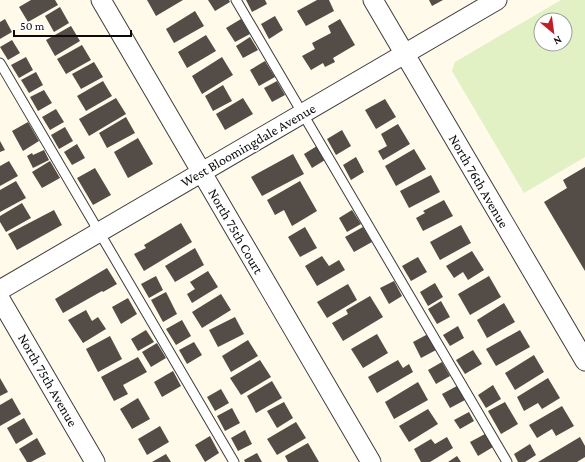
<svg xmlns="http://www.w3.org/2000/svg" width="585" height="462" viewBox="0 0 585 462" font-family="'Crimson Pro',serif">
	<rect width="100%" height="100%" fill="#fffae9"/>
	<path fill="#e2f1c4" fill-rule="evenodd" d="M 561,0 L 585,0 L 585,157 L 524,193 L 452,71 L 455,62 ZM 541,20 L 565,20 L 565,44 L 541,44 Z"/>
	<g fill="#544c47">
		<path d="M 31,0 L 55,0 L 58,5 L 28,22 L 19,7 Z"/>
		<path d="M 147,0 L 183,0 L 156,16 Z"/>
		<path d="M 208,0 L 229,0 L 230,2 L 215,11 Z"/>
		<path d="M 246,0 L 265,0 L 267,4 L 252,12 Z"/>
		<path d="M 317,0 L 329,0 L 334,11 L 306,26 L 297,11 Z"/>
		<path d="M 429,0 L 443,0 L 432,6 Z"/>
		<path d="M 60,7 L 69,23 L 54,32 L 45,16 Z"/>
		<path d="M 195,11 L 204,26 L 174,43 L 166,29 Z"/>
		<path d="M 275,16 L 283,30 L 269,39 L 261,24 Z"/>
		<path d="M 5,19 L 12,32 L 0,39 L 0,22 Z"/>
		<path d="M 241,19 L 250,34 L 235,42 L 226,28 Z"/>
		<path d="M 340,19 L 355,45 L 333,58 L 335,62 L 325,67 L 323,63 L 311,70 L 302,56 L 315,49 L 312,43 L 331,33 L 328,26 Z"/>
		<path d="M 71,26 L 80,41 L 55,56 L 46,40 Z"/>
		<path d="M 206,35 L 216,51 L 187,68 L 178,52 Z"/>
		<path d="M 250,37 L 258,50 L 243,58 L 236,46 Z"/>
		<path d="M 12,40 L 20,53 L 8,60 L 0,47 Z"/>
		<path d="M 82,45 L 91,60 L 66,74 L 57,59 Z"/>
		<path d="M 26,57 L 33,70 L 19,78 L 11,65 Z"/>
		<path d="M 222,57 L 233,75 L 202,94 L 192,76 Z"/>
		<path d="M 265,61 L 275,77 L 259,86 L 250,70 Z"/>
		<path d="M 94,62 L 103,77 L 81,89 L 72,74 Z"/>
		<path d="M 36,72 L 43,85 L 29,93 L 21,80 Z"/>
		<path d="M 103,81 L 112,96 L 86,111 L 77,96 Z"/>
		<path d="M 277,81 L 285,95 L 272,102 L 264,88 Z"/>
		<path d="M 223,85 L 232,101 L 213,111 L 205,96 Z"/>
		<path d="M 44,90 L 52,103 L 38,111 L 30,97 Z"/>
		<path d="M 116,98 L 126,114 L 89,136 L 79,119 Z"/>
		<path d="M 243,98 L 253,114 L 225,130 L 216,114 Z"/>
		<path d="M 385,99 L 396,117 L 376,129 L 365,110 Z"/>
		<path d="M 56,109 L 64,122 L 50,130 L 42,117 Z"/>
		<path d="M 126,117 L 135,133 L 107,148 L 99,133 Z"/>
		<path d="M 28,122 L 39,141 L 23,151 L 12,131 Z"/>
		<path d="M 398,124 L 410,144 L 383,160 L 378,151 L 387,146 L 381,134 Z"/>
		<path d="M 65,127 L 73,141 L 59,149 L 51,135 Z"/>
		<path d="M 342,130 L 351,146 L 336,155 L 327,139 Z"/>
		<path d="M 138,138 L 153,164 L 128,178 L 114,152 Z"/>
		<path d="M 0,141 L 5,150 L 0,152 Z"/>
		<path d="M 77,144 L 85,158 L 72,165 L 64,152 Z"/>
		<path d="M 317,146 L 325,160 L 312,168 L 304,154 Z"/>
		<path d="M 414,149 L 426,169 L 396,186 L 385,166 Z"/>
		<path d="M 44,150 L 49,160 L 33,168 L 27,156 L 32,153 L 33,155 Z"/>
		<path d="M 293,154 L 304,174 L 262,196 L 251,177 Z"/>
		<path d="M 356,157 L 364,172 L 351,180 L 343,165 Z"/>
		<path d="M 9,161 L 18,176 L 0,186 L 0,166 Z"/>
		<path d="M 50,161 L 60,178 L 42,188 L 32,172 Z"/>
		<path d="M 585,167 L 585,271 L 544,202 L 567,188 L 563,180 Z"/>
		<path d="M 95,168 L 111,195 L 93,205 L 77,178 Z"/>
		<path d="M 431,175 L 440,192 L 409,208 L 400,191 Z"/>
		<path d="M 16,181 L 26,198 L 0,212 L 0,190 Z"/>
		<path d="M 300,181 L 317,211 L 292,226 L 284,210 L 275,215 L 267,200 Z"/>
		<path d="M 444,200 L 453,216 L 423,231 L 416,218 L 425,213 L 423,211 Z"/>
		<path d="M 22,203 L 31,218 L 6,232 L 0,222 L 0,216 Z"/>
		<path d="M 54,210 L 62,225 L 17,250 L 8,234 Z"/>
		<path d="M 352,210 L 361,224 L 347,232 L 339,218 Z"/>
		<path d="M 181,223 L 192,242 L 144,271 L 134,254 L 146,248 L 144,245 Z"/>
		<path d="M 461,225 L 471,243 L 440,260 L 430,242 Z"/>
		<path d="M 305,227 L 317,248 L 300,257 L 288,237 Z"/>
		<path d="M 363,227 L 372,242 L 354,252 L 345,237 Z"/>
		<path d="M 195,248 L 204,265 L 175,282 L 165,266 Z"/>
		<path d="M 472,251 L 484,270 L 468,280 L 463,272 L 454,278 L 446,266 Z"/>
		<path d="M 322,256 L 329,266 L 339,260 L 345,270 L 317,286 L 305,266 Z"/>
		<path d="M 418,257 L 427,272 L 411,281 L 402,266 Z"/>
		<path d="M 107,268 L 117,284 L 103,292 L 102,291 L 63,313 L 55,299 Z"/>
		<path d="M 208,271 L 218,287 L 192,303 L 187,294 L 195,289 L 190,282 Z"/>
		<path d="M 156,276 L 163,290 L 149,298 L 141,284 Z"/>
		<path d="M 489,276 L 501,297 L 470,315 L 458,294 Z"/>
		<path d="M 394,281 L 402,296 L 389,304 L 380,288 Z"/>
		<path d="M 435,283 L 443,297 L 428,306 L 420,292 Z"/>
		<path d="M 348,284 L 357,300 L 327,318 L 317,302 Z"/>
		<path d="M 166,292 L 177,314 L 163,322 L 151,300 Z"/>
		<path d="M 221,294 L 231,310 L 202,328 L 192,312 Z"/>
		<path d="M 370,296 L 383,317 L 343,341 L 332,323 L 348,314 L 346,310 Z"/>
		<path d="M 128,298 L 137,314 L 121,324 L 112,307 Z"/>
		<path d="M 441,301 L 450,317 L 437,324 L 428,309 Z"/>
		<path d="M 504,303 L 515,322 L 487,338 L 477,320 Z"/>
		<path d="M 86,310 L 92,321 L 98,317 L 106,329 L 83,343 L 68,320 Z"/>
		<path d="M 235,317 L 244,334 L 218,347 L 209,330 Z"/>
		<path d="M 182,320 L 191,336 L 176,345 L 166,329 Z"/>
		<path d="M 458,326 L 464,338 L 450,346 L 443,335 Z"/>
		<path d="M 146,330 L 154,342 L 138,351 L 131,339 Z"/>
		<path d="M 520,330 L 530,347 L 496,366 L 486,349 Z"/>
		<path d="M 377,334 L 388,353 L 363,368 L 351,349 Z"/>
		<path d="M 428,334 L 436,350 L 421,358 L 413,342 Z"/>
		<path d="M 110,336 L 122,359 L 98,372 L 86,349 Z"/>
		<path d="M 248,340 L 258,356 L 231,372 L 222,356 Z"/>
		<path d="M 194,342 L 202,355 L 187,364 L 179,350 Z"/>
		<path d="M 157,343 L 166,358 L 151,367 L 142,352 Z"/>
		<path d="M 473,350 L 482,364 L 465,374 L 456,360 Z"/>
		<path d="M 534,355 L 544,372 L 515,390 L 505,373 Z"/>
		<path d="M 138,357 L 147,372 L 123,385 L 128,394 L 114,401 L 101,377 Z"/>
		<path d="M 260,360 L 271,377 L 241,395 L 230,378 Z"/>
		<path d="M 398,360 L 403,368 L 409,364 L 413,372 L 377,393 L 368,377 Z"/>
		<path d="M 442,362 L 450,376 L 436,384 L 428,370 Z"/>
		<path d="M 173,371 L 181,386 L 162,397 L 154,382 Z"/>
		<path d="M 0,378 L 8,392 L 0,396 Z"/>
		<path d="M 548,378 L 560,398 L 542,409 L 538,403 L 524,411 L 517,397 Z"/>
		<path d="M 272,381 L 282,398 L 256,413 L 247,396 Z"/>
		<path d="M 418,382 L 428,400 L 394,419 L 385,402 Z"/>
		<path d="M 493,385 L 501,399 L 486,408 L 478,395 Z"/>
		<path d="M 457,386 L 465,400 L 450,408 L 442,394 Z"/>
		<path d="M 221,389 L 229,403 L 215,411 L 207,397 Z"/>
		<path d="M 12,398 L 21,414 L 0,426 L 0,405 Z"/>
		<path d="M 138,398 L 150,419 L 132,429 L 120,409 Z"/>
		<path d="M 284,402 L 293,418 L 277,428 L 267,411 Z"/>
		<path d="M 505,402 L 518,424 L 501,434 L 488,411 Z"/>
		<path d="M 562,406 L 574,426 L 556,436 L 552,429 L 537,438 L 529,425 Z"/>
		<path d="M 232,408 L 240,423 L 225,431 L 217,416 Z"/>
		<path d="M 428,409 L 438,424 L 409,442 L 399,426 Z"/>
		<path d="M 469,412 L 474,421 L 460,429 L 454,420 Z"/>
		<path d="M 24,418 L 33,434 L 16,444 L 7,428 Z"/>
		<path d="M 296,422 L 306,438 L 277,455 L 267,439 Z"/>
		<path d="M 160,426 L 169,442 L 147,455 L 138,439 Z"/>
		<path d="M 245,430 L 252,444 L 238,451 L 231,438 Z"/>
		<path d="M 485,434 L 493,447 L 478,456 L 470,442 Z"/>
		<path d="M 210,436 L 219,453 L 205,462 L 195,445 Z"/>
		<path d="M 447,437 L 453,448 L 430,462 L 421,462 L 414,449 L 431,439 L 435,444 Z"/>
		<path d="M 580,437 L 585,446 L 585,457 L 577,462 L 538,462 Z"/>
		<path d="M 37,438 L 46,454 L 31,462 L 27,462 L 19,449 Z"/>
		<path d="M 308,443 L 319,462 L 288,462 L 285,456 Z"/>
		<path d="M 530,444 L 536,455 L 525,462 L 518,462 L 514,454 Z"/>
		<path d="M 257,453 L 262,462 L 245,462 L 244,460 Z"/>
		<path d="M 166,454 L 171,462 L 152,462 Z"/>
		<path d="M 457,456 L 461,462 L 448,462 Z"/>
	</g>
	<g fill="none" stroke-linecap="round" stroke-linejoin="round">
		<defs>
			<g id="lane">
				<path d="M 236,0 L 507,462"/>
				<path d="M 0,63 L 234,462"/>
			</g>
			<g id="street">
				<path d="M 101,0 L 371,462"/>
				<path d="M 373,0 L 585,361"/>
				<path d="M 0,290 L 497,0"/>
				<path d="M 0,299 L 95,462"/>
			</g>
		</defs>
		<use href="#lane" stroke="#3e3e3e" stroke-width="11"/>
		<use href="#street" stroke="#3e3e3e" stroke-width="21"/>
		<use href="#lane" stroke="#fff" stroke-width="9"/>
		<use href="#street" stroke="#fff" stroke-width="19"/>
	</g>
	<g text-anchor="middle" stroke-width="4" stroke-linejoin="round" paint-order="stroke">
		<g font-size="14" fill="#0b0b0b" stroke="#fff">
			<text transform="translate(248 145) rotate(-30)" y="5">West Bloomingdale Avenue</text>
			<text transform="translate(479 181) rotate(60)" y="5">North 76th Avenue</text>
			<text transform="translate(236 231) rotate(60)" y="5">North 75th Court</text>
			<text transform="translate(48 380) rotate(60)" y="5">North 75th Avenue</text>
		</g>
	</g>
	<g transform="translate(553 32) rotate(151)"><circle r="19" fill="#ffffff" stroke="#9d9d9d"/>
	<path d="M0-3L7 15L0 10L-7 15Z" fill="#be1f29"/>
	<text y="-6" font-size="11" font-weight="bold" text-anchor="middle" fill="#0b0b0b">N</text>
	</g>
	<path d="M14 30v6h117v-6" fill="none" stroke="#0b0b0b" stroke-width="2"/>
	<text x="20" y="30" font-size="12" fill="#0b0b0b" stroke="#ffffff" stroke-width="3" paint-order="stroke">50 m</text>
</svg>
